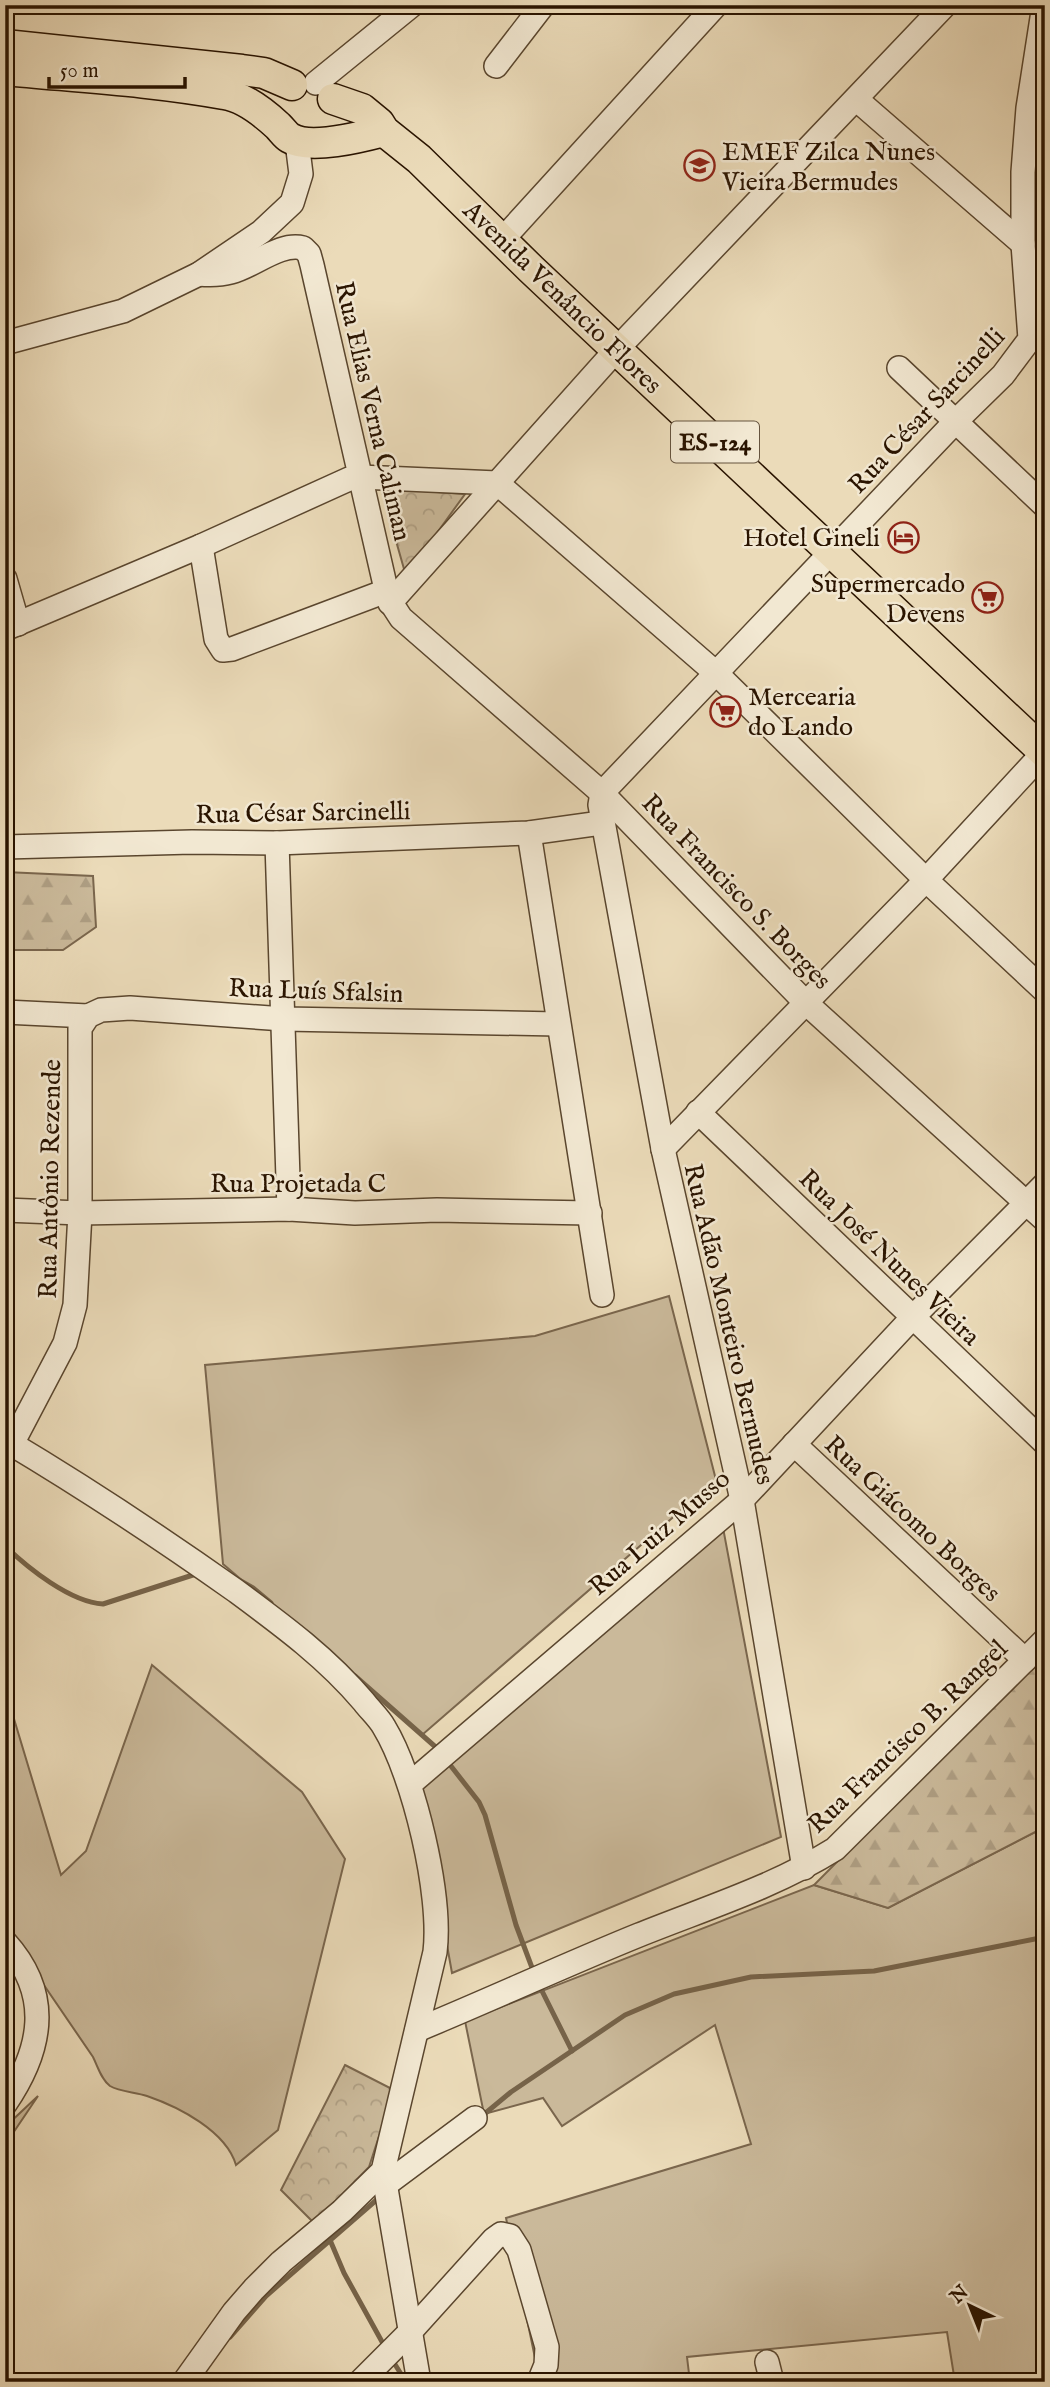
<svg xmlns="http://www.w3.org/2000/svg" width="1050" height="2387" viewBox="0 0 1050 2387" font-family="'IM FELL English',serif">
	<defs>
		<pattern id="forest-firs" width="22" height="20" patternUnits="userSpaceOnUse" patternTransform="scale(1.75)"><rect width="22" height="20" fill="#cab99a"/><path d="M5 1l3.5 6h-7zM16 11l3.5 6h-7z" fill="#ae9e83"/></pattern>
		<pattern id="park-crowns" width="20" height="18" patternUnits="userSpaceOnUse" patternTransform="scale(1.75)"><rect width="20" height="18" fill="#cab99a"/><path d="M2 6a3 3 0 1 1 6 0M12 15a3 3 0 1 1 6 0" fill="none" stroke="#ae9e83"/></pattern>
	</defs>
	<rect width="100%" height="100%" fill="#ebdbb9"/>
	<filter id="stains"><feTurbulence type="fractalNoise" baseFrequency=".00286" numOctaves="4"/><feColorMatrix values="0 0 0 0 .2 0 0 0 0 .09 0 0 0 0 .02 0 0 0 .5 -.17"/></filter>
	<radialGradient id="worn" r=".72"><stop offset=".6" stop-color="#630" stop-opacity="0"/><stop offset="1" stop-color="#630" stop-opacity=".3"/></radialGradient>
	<g fill="#cab99a" stroke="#7a664d" stroke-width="2">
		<path d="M 669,1296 L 716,1480 L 422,1735 L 223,1564 L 205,1365 L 535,1336 Z"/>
		<path d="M 721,1517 L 781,1837 L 452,1973 L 418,1783 Z"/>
		<path d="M 152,1665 L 302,1792 L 345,1859 L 278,2130 L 236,2165 C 226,2131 179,2107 147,2096 C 136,2092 120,2092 110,2086 C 101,2079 98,2067 93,2057 L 5,1928 L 5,1689 L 61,1875 L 86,1851 Z"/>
		<path d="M 1045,1827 L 1045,2382 L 955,2382 L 947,2332 L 687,2357 L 690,2382 L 540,2382 L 506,2218 L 751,2144 L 715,2025 L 562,2126 L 543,2098 L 484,2114 L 465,2021 L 814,1885 L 888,1908 Z"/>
		<path d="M 38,2096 L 5,2145 L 5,2127 Z"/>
	</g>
	<g fill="url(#forest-firs)" stroke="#7a664d" stroke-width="2">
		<path d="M 5,872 L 93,876 L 96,927 L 63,950 L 5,950 Z"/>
		<path d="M 1045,1653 L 1045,1827 L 888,1908 L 814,1885 Z"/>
	</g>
	<g fill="url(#park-crowns)" stroke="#7a664d" stroke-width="2">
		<path d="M 381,488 L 465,494 L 406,576 Z"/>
		<path d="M 345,2065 L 394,2090 L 369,2167 L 314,2223 L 281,2190 Z"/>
	</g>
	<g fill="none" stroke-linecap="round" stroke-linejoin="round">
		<g stroke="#766349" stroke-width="5">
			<path d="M 5,1546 C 28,1568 70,1602 103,1604 L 196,1574"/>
			<path d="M 239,1580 L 253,1588 L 271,1603"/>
			<path d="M 355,1676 L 439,1750"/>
			<path d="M 447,1761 L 479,1802 L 485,1815 L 516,1925 L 534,1973"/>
			<path d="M 539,1985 L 572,2051"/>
			<path d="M 482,2116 L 511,2092 L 625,2015 L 674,1994 L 751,1977 L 874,1971 L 1045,1937"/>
			<path d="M 330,2240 L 344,2273 L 386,2349"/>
			<path d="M 230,2337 L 266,2296 L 381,2196"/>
			<path d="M 391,2358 L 406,2382"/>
		</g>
		<defs>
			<g id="minor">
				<path d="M 496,66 L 543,5"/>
				<path d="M 316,83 L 412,5"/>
				<path d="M 856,99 L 1023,244"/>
				<path d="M 502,240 L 716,5"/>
				<path d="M 199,274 C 210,275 220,275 231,272 C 254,266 280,242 303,248 L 309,254 L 312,265 L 388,598 L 401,618 L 602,793 L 806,1003 L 1045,1220"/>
				<path d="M 5,343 L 123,311 L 199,274 L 261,232 L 292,203 L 301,174 L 297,142"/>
				<path d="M 899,368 L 1045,506"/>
				<path d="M 497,483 L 717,674 L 926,880 L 1045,991"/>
				<path d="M 201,546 L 216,639 L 223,650 L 232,649 L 386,591"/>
				<path d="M 5,579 L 18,624"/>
				<path d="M 390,603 L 617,349 L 945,5"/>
				<path d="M 5,629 L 201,546 L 349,479 L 360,477 L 497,483"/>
				<path d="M 529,833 L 602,1295"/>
				<path d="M 277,843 L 289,1209"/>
				<path d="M 5,847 L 192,842 L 277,843 L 529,833 L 601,823"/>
				<path d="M 5,1012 L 88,1016"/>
				<path d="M 698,1112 L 1045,1443"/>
				<path d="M 663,1149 L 926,880 L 1045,751"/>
				<path d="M 5,1210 L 80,1213 L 289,1209 L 355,1213 L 437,1210 L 590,1213"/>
				<path d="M 5,1440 C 84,1487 161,1538 236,1591 C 282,1625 327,1658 364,1702 C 370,1710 379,1718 384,1727 C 414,1776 442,1895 435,1952 L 383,2171 L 342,2211 L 281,2262 L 254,2289 L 234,2312 L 184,2382"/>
				<path d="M 12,1444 L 65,1343 L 75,1305 L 80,1213 L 80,1028 L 88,1016 L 101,1010 L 130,1008 L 284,1019 L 558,1024"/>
				<path d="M 794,1444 L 1025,1660"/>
				<path d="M 410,1784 L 742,1500 L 912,1318 L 1045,1184"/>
				<path d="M 804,1868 L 742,1500 L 663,1149 L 600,805 L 602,793 L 956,421 L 1003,375 L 1030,339 L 1023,244 L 1023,172 L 1028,108 L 1044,5"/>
				<path d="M 5,1942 C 53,1995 42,2050 5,2104"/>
				<path d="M 417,2030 C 492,1999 565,1965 639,1935 C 706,1908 774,1887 835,1849 L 1045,1640"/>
				<path d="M 383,2171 L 419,2382"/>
				<path d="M 385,2185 L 475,2118"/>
				<path d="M 767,2362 L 772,2382"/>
				<path d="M 360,2382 L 410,2332 L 494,2239 L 501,2234 L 510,2236 L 519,2250 L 547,2347 L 546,2365 L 539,2382"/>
			</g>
			<g id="major">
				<path d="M 5,45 L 242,70 L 264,73 L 292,85"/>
				<path d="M 5,70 C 78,77 152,81 224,94 C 244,97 264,113 278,126 C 283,131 285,135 290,138 C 310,150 361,137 384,131"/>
				<path d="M 333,99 L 362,109 L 379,123 L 384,131 L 419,159 L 531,269 L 1045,753"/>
			</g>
		</defs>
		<use href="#minor" stroke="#5a462e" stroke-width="26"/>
		<use href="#major" stroke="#2a1400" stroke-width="33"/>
		<use href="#minor" stroke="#f2e8d2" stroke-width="23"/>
		<use href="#major" stroke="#ebdbb9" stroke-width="30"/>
	</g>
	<defs>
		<symbol id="school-ring" viewBox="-11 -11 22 22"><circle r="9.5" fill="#f2e8d2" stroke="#8f2418" stroke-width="1.5"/><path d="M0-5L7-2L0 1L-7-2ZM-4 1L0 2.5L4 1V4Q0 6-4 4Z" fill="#8f2418"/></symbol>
		<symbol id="hotel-ring" viewBox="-11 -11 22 22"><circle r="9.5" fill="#f2e8d2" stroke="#8f2418" stroke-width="1.5"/><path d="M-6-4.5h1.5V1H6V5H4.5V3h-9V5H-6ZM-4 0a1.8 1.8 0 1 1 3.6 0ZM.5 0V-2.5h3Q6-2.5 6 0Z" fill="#8f2418"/></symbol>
		<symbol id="supermarket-ring" viewBox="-11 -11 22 22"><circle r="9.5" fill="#f2e8d2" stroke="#8f2418" stroke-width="1.5"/><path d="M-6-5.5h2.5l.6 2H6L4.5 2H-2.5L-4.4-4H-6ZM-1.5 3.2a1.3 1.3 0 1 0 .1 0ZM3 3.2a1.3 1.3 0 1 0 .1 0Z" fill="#8f2418"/></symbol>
	</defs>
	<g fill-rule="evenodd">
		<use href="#school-ring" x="682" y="148" width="35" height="35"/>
		<use href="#hotel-ring" x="886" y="520" width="35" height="35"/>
		<use href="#supermarket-ring" x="970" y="580" width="35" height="35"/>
		<use href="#supermarket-ring" x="708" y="694" width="35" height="35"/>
	</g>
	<g text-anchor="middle" stroke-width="5" stroke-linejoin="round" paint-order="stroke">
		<rect fill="#f2e8d2" stroke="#66543f" stroke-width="2" x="671" y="421.5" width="88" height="41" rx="5"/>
		<g font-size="24" font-weight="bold" fill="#2a1400">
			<text x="715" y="450">ES-124</text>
		</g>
		<g font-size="26" fill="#2a1400" stroke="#f2e8d2" text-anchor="start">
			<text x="722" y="160">EMEF Zilca Nunes<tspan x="722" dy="30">Vieira Bermudes</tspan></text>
			<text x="880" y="546" text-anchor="end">Hotel Gineli</text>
			<text x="965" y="592" text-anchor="end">Supermercado<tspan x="965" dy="30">Devens</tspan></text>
			<text x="748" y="705">Mercearia<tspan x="748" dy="30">do Lando</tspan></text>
		</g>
		<g font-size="26" fill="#2a1400" stroke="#f2e8d2">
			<text transform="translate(563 297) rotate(44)" y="9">Avenida Venâncio Flores</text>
			<text transform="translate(926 410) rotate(-47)" y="9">Rua César Sarcinelli</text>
			<text transform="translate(374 411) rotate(77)" y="9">Rua Elias Verna Caliman</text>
			<text transform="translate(303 812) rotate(-1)" y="9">Rua César Sarcinelli</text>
			<text transform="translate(737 891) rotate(46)" y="9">Rua Francisco S. Borges</text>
			<text transform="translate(316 990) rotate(2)" y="9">Rua Luís Sfalsin</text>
			<text transform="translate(49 1179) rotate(-89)" y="9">Rua Antônio Rezende</text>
			<text x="298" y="1192">Rua Projetada C</text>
			<text transform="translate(890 1257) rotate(44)" y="9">Rua José Nunes Vieira</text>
			<text transform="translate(730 1324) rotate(77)" y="9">Rua Adão Monteiro Bermudes</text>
			<text transform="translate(913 1518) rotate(43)" y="9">Rua Giácomo Borges</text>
			<text transform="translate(659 1532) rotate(-41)" y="9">Rua Luiz Musso</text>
			<text transform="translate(907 1736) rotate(-44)" y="9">Rua Francisco B. Rangel</text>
		</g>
	</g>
	<rect width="1050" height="2387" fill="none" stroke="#ebdbb9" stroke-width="28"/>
	<rect x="7" y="7" width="1036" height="2373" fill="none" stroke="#2a1400" stroke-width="3.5"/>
	<rect x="14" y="14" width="1022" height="2359" fill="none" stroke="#2a1400" stroke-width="2"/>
	<g transform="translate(970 2306) rotate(317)" stroke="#f2e8d2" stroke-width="5" paint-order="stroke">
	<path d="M0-5L12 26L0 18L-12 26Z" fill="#2a1400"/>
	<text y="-10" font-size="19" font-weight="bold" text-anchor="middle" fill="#2a1400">N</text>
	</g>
	<path d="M49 77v10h136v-10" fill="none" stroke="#2a1400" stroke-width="3.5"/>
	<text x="60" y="77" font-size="21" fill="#2a1400" stroke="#f2e8d2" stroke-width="5" paint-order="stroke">50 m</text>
	<rect width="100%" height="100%" filter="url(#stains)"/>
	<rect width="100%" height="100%" fill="url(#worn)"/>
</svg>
